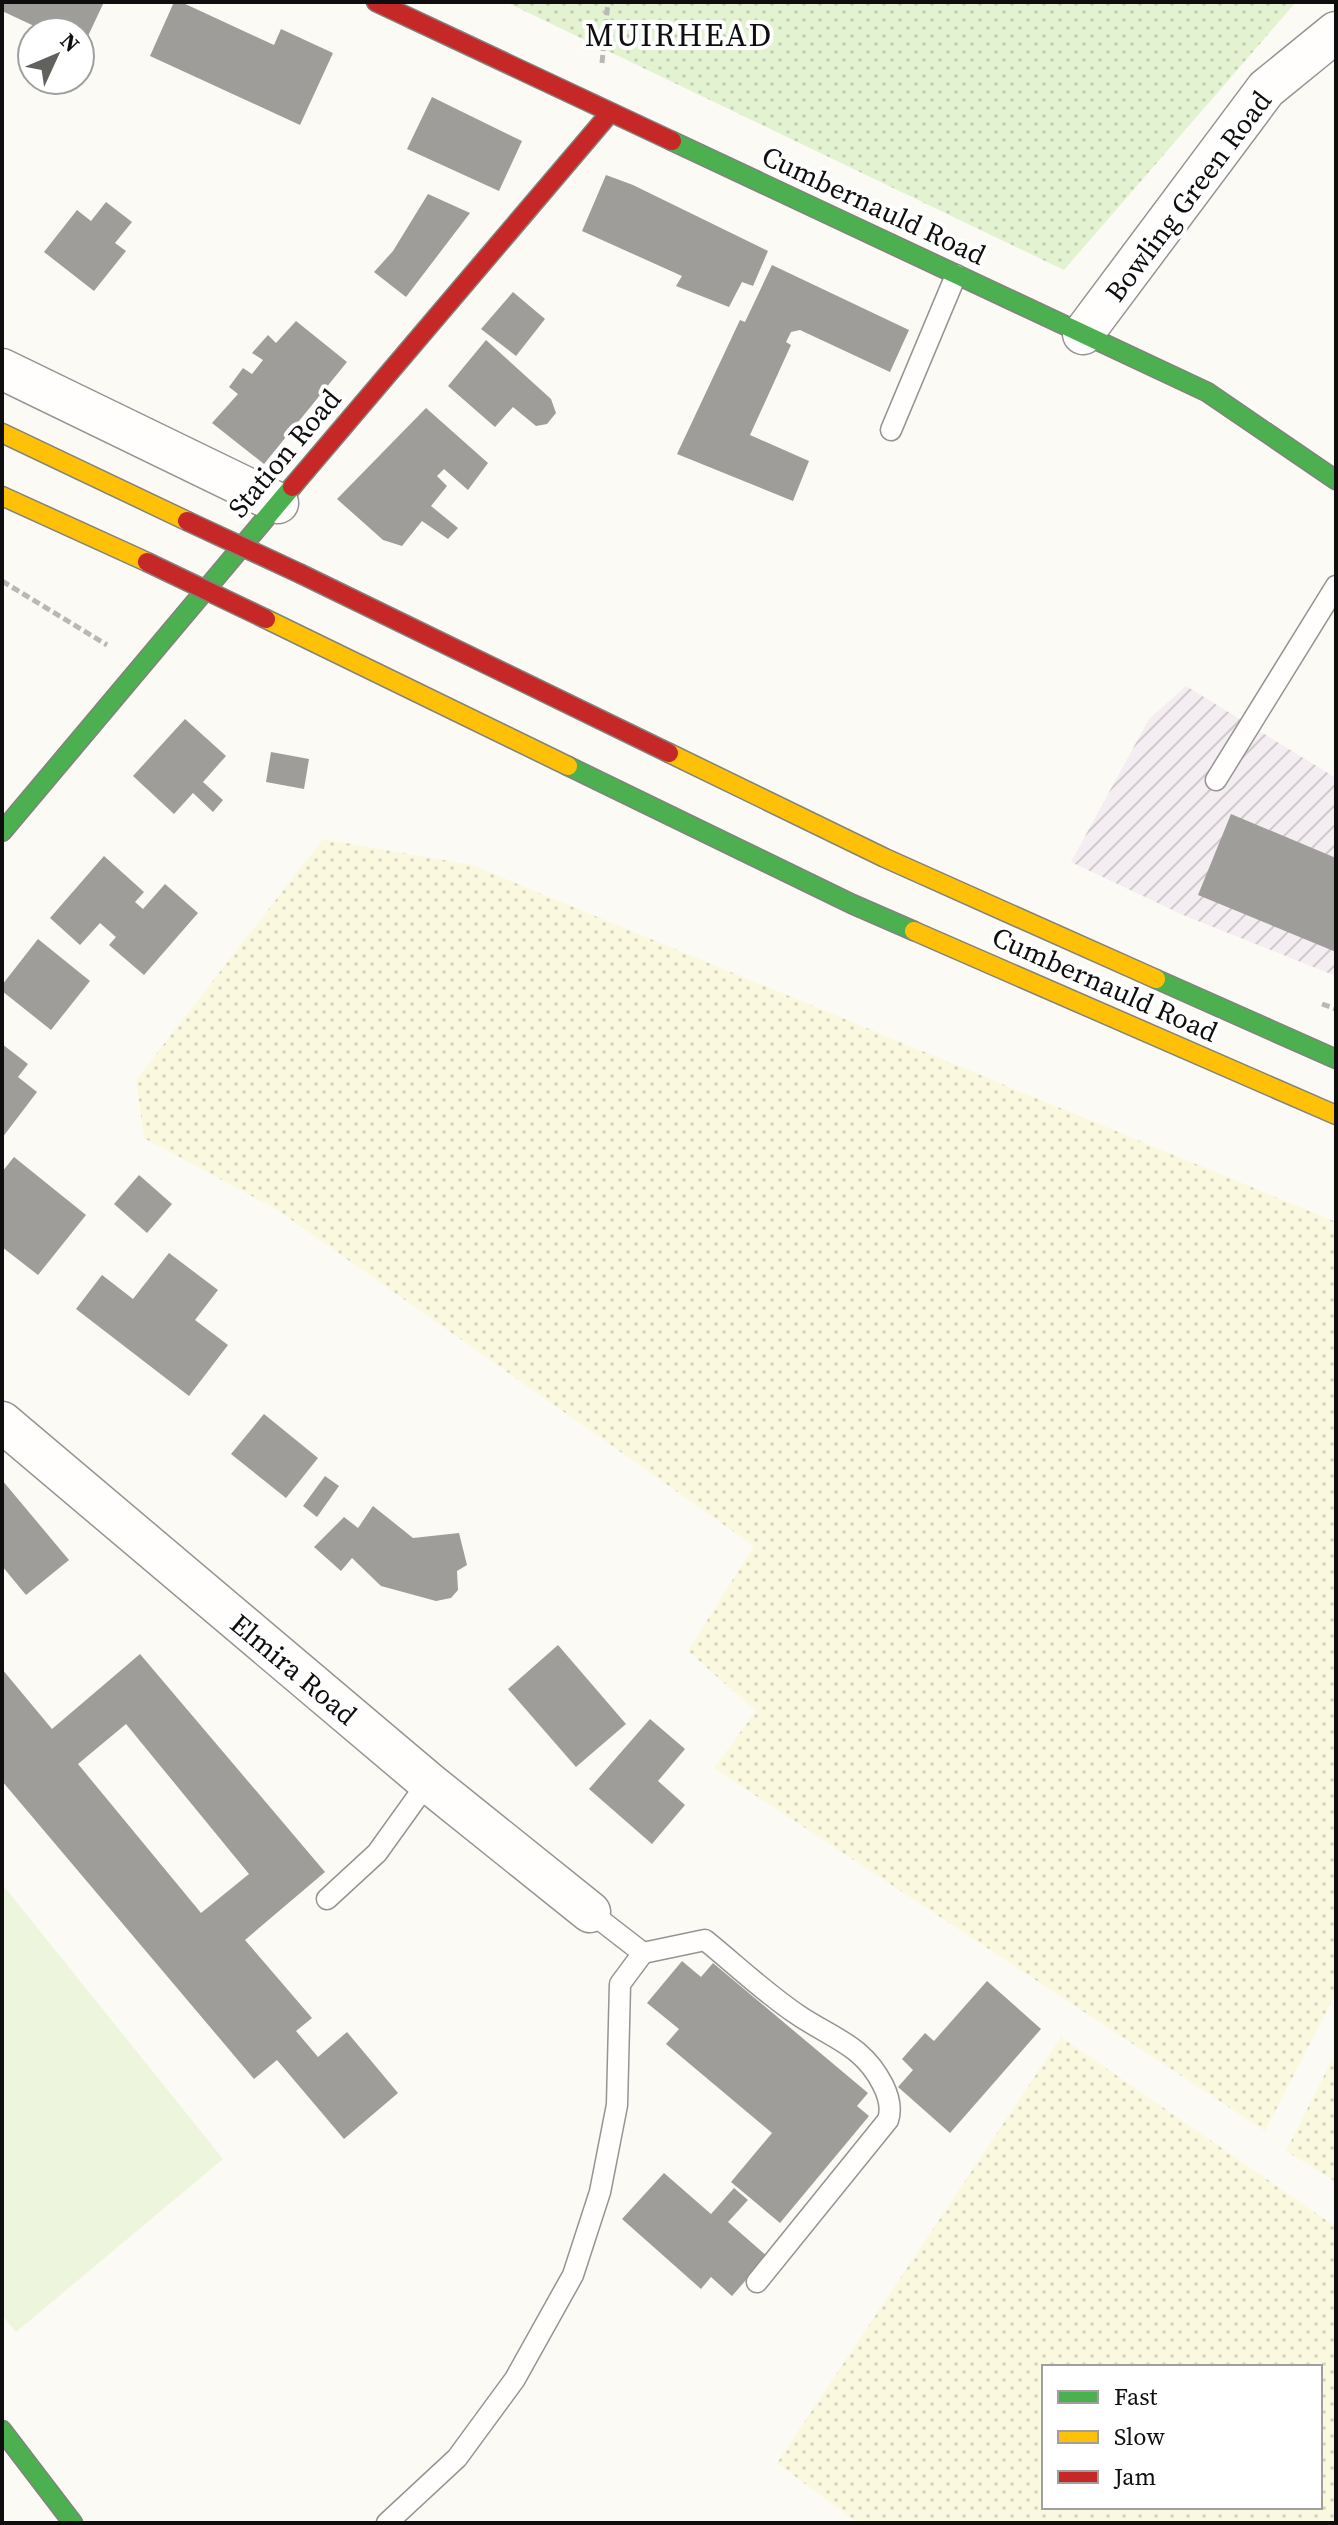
<svg xmlns="http://www.w3.org/2000/svg" width="1338" height="2525" viewBox="0 0 1338 2525" font-family="'Source Serif 4',serif">
	<defs>
		<pattern id="industrial-furrows" width="10" height="10" patternUnits="userSpaceOnUse" patternTransform="scale(2)"><rect width="10" height="10" fill="#f4edf1"/><path d="M-1 1l2-2M0 10L10 0M9 11l2-2" fill="none" stroke="#d0cacd"/></pattern>
		<pattern id="farmland-dots" width="8" height="8" patternUnits="userSpaceOnUse" patternTransform="scale(2)"><rect width="8" height="8" fill="#faf9df"/><path d="M2 2h.1M6 6h.1" fill="none" stroke="#d5d4be" stroke-width="1.8" stroke-linecap="round"/></pattern>
		<pattern id="park-dots" width="8" height="8" patternUnits="userSpaceOnUse" patternTransform="scale(2)"><rect width="8" height="8" fill="#e3f3d2"/><path d="M2 2h.1M6 6h.1" fill="none" stroke="#c2cfb3" stroke-width="1.8" stroke-linecap="round"/></pattern>
	</defs>
	<rect width="100%" height="100%" fill="#fcfaf4"/>
	<path fill="url(#industrial-furrows)" d="M 1186,686 L 1336,778 L 1336,976 L 1183,915 L 1071,862 L 1149,719 Z"/>
	<g fill="url(#farmland-dots)" fill-rule="evenodd">
		<path d="M 323,839 L 472,865 L 1336,1222 L 1336,1993 L 1265,2131 L 714,1768 L 756,1711 L 688,1651 L 754,1546 L 276,1209 L 144,1138 L 136,1080 Z"/>
		<path d="M 1061,2037 L 1336,2227 L 1336,2523 L 858,2523 L 777,2463 ZM 1044,2367 L 1320,2367 L 1320,2507 L 1044,2507 Z"/>
		<path d="M 1336,2052 L 1336,2182 L 1286,2151 Z"/>
	</g>
	<path fill="url(#park-dots)" d="M 506,2 L 1296,2 L 1064,270 Z"/>
	<path fill="#edf6dc" d="M 2,1884 L 223,2159 L 16,2332 L 2,2315 Z"/>
	<g fill="#9f9d99" fill-rule="evenodd">
		<path d="M 4,2 L 104,2 L 80,53 L 80,32 L 47,32 L 2,11 Z"/>
		<path d="M 174,2 L 181,2 L 274,45 L 281,29 L 333,53 L 300,125 L 150,56 Z"/>
		<path d="M 432,97 L 522,141 L 499,191 L 407,149 Z"/>
		<path d="M 606,175 L 633,185 L 768,251 L 753,286 L 742,282 L 729,307 L 676,286 L 682,276 L 582,231 Z"/>
		<path d="M 428,194 L 470,213 L 406,297 L 374,272 L 393,251 Z"/>
		<path d="M 106,202 L 132,222 L 115,243 L 126,251 L 94,291 L 44,252 L 77,210 L 91,221 Z"/>
		<path d="M 772,265 L 909,330 L 890,372 L 800,330 L 791,332 L 786,342 L 791,345 L 750,435 L 809,461 L 793,501 L 677,454 L 740,320 L 745,322 Z"/>
		<path d="M 513,292 L 545,319 L 516,356 L 481,329 Z"/>
		<path d="M 296,321 L 347,362 L 264,464 L 212,423 L 238,394 L 229,387 L 243,368 L 252,374 L 263,360 L 252,353 L 268,335 L 276,343 Z"/>
		<path d="M 486,340 L 551,399 L 556,413 L 547,424 L 536,426 L 513,407 L 495,427 L 448,386 Z"/>
		<path d="M 426,408 L 488,463 L 468,490 L 444,469 L 437,476 L 447,486 L 431,506 L 458,528 L 448,539 L 422,521 L 402,546 L 383,540 L 337,499 Z"/>
		<path d="M 185,719 L 226,756 L 203,782 L 223,800 L 213,812 L 193,793 L 174,814 L 133,776 Z"/>
		<path d="M 271,752 L 309,759 L 304,789 L 266,782 Z"/>
		<path d="M 1231,814 L 1336,858 L 1336,952 L 1198,895 Z"/>
		<path d="M 104,856 L 144,892 L 135,902 L 143,909 L 165,884 L 198,913 L 144,975 L 109,945 L 116,937 L 100,923 L 80,945 L 50,918 Z"/>
		<path d="M 38,939 L 90,981 L 51,1030 L 2,991 L 2,985 Z"/>
		<path d="M 2,1044 L 28,1064 L 18,1077 L 37,1092 L 2,1138 Z"/>
		<path d="M 14,1157 L 86,1215 L 38,1275 L 2,1247 L 2,1172 Z"/>
		<path d="M 139,1175 L 172,1204 L 147,1233 L 114,1204 Z"/>
		<path d="M 169,1253 L 218,1290 L 195,1320 L 228,1345 L 189,1396 L 76,1309 L 102,1275 L 133,1299 Z"/>
		<path d="M 264,1414 L 318,1458 L 286,1498 L 231,1454 Z"/>
		<path d="M 325,1476 L 339,1486 L 317,1517 L 303,1506 Z"/>
		<path d="M 2,1480 L 69,1560 L 26,1595 L 2,1566 Z"/>
		<path d="M 373,1506 L 413,1538 L 459,1533 L 467,1565 L 457,1571 L 458,1590 L 451,1598 L 436,1601 L 381,1586 L 352,1558 L 341,1571 L 314,1547 L 344,1517 L 358,1528 Z"/>
		<path d="M 558,1645 L 626,1724 L 576,1767 L 508,1689 Z"/>
		<path d="M 140,1654 L 325,1872 L 245,1940 L 312,2018 L 296,2031 L 318,2057 L 347,2032 L 398,2093 L 344,2139 L 277,2060 L 254,2079 L 2,1781 L 2,1669 L 52,1729 ZM 126,1724 L 249,1874 L 201,1913 L 78,1764 Z"/>
		<path d="M 650,1719 L 685,1749 L 658,1781 L 685,1805 L 652,1844 L 589,1789 Z"/>
		<path d="M 682,1961 L 701,1977 L 713,1963 L 868,2093 L 857,2106 L 869,2116 L 780,2223 L 731,2182 L 772,2133 L 666,2044 L 679,2029 L 647,2003 Z"/>
		<path d="M 987,1981 L 1041,2029 L 950,2133 L 898,2087 L 913,2070 L 902,2059 L 925,2033 L 934,2041 Z"/>
		<path d="M 664,2173 L 711,2214 L 734,2188 L 748,2200 L 728,2222 L 767,2256 L 732,2296 L 711,2277 L 701,2289 L 622,2219 Z"/>
	</g>
	<g fill="none" stroke-linecap="round" stroke-linejoin="round">
		<defs>
			<g id="lane">
				<path d="M 891,430 L 956,275"/>
				<path d="M 1216,780 L 1336,586"/>
				<path d="M 327,1899 L 377,1853 L 428,1782"/>
				<path d="M 643,1953 L 705,1940 C 736,1965 765,1993 798,2015 C 832,2038 863,2045 883,2085 C 889,2097 892,2108 888,2120 L 757,2282"/>
				<path d="M 387,2523 L 457,2458 L 515,2379 L 573,2275 L 600,2192 L 617,2105 L 620,1984 L 643,1953 L 590,1912"/>
			</g>
			<g id="street">
				<path d="M 1083,334 L 1266,89 L 1336,32"/>
				<path d="M 2,369 L 278,503"/>
				<path d="M 2,1422 L 428,1782 L 590,1912"/>
			</g>
			<g id="fast">
				<path d="M 672,141 L 1207,392 L 1336,480"/>
				<path d="M 568,766 L 852,904 L 914,931"/>
				<path d="M 2,832 L 292,487"/>
				<path d="M 1156,979 L 1336,1059"/>
				<path d="M 2,2430 L 73,2523"/>
			</g>
			<g id="slow">
				<path d="M 2,433 L 187,521"/>
				<path d="M 2,496 L 147,562"/>
				<path d="M 266,619 L 568,766"/>
				<path d="M 669,753 L 885,858 L 1156,979"/>
				<path d="M 914,931 L 1336,1115"/>
			</g>
			<g id="jam">
				<path d="M 376,2 L 672,141"/>
				<path d="M 292,487 L 610,113"/>
				<path d="M 301,574 L 669,753"/>
			</g>
		</defs>
		<use href="#lane" stroke="#959492" stroke-width="23"/>
		<use href="#street" stroke="#959492" stroke-width="43"/>
		<use href="#fast" stroke="#82827f" stroke-width="21"/>
		<use href="#slow" stroke="#82827f" stroke-width="21"/>
		<use href="#jam" stroke="#82827f" stroke-width="21"/>
		<g stroke="#b8b8b7" stroke-width="5" stroke-dasharray="8 4" stroke-linecap="butt">
			<path d="M 602,63 L 608,2"/>
			<path d="M 2,581 L 107,645"/>
			<path d="M 1322,1004 L 1336,1009"/>
		</g>
		<use href="#lane" stroke="#fffefd" stroke-width="20"/>
		<use href="#street" stroke="#fffefd" stroke-width="40"/>
		<use href="#fast" stroke="#4caf50" stroke-width="18"/>
		<use href="#slow" stroke="#ffc107" stroke-width="18"/>
		<use href="#jam" stroke="#c62828" stroke-width="18"/>
		<defs>
			<g id="jam-bridge">
				<path d="M 187,521 L 301,574"/>
				<path d="M 147,562 L 266,619"/>
			</g>
		</defs>
		<use href="#jam-bridge" stroke="#82827f" stroke-width="21" stroke-linecap="butt"/>
		<use href="#jam-bridge" stroke="#c62828" stroke-width="18"/>
	</g>
	<g text-anchor="middle" stroke-width="8" stroke-linejoin="round" paint-order="stroke">
		<g font-size="28" fill="#0e0e0e" stroke="#fff">
			<text transform="translate(1188 196) rotate(-53)" y="10">Bowling Green Road</text>
			<text transform="translate(874 205) rotate(25)" y="10">Cumbernauld Road</text>
			<text transform="translate(284 453) rotate(-50)" y="10">Station Road</text>
			<text transform="translate(1105 984) rotate(24)" y="10">Cumbernauld Road</text>
			<text transform="translate(294 1669) rotate(40)" y="10">Elmira Road</text>
		</g>
		<g font-size="32" letter-spacing="2" fill="#0e0e0e" stroke="#fff">
			<text x="679" y="46">MUIRHEAD</text>
		</g>
	</g>
	<rect width="1338" height="2525" fill="none" stroke="#0e0e0e" stroke-width="8"/>
	<rect x="1042" y="2365" width="280" height="144" fill="#ffffff" stroke="#9f9f9f" stroke-width="2"/>
	<rect x="1058" y="2391" width="40" height="12" fill="#4caf50" stroke="#9f9f9f" stroke-width="2"/>
	<text x="1114" y="2405" font-size="24" fill="#0e0e0e">Fast</text>
	<rect x="1058" y="2431" width="40" height="12" fill="#ffc107" stroke="#9f9f9f" stroke-width="2"/>
	<text x="1114" y="2445" font-size="24" fill="#0e0e0e">Slow</text>
	<rect x="1058" y="2471" width="40" height="12" fill="#c62828" stroke="#9f9f9f" stroke-width="2"/>
	<text x="1114" y="2485" font-size="24" fill="#0e0e0e">Jam</text>
	<g transform="translate(56 56) rotate(46)"><circle r="38" fill="#ffffff" stroke="#9f9f9f" stroke-width="2"/>
	<path d="M0-6L14 30L0 20L-14 30Z" fill="#61615e"/>
	<text y="-12" font-size="22" font-weight="bold" text-anchor="middle" fill="#0e0e0e">N</text>
	</g>
</svg>
